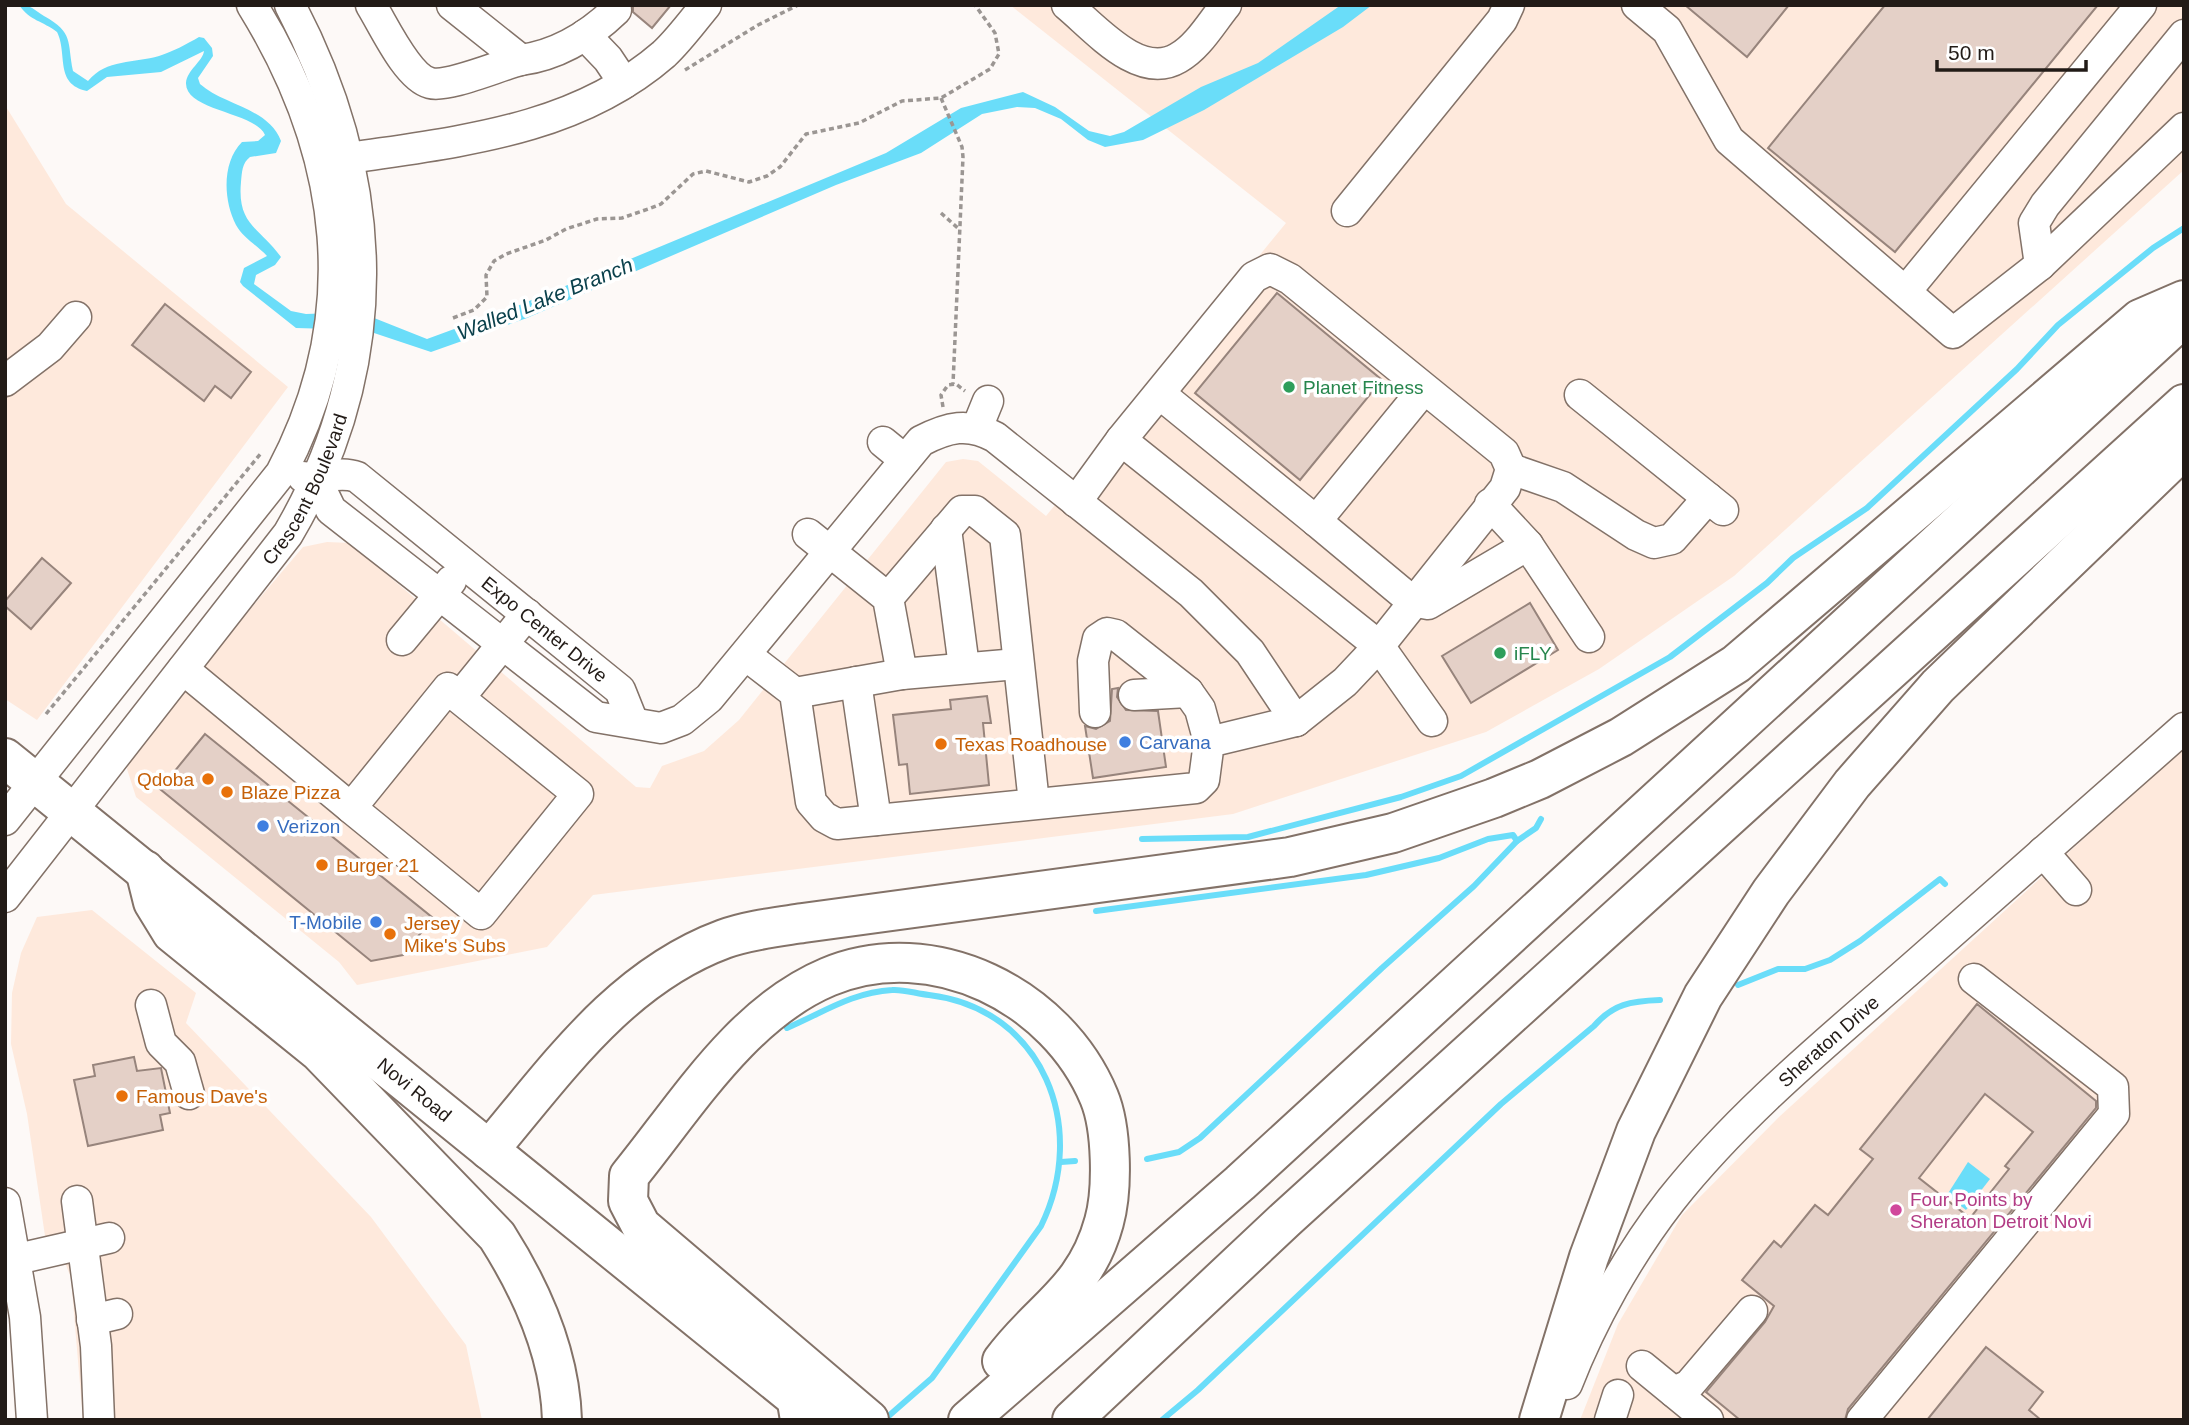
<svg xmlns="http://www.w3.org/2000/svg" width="2189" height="1425" viewBox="0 0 2189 1425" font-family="Helvetica,sans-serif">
	<rect width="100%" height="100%" fill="#fdf9f7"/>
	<g fill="#fee9dc">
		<path d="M 1010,5 L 2184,5 L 2184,170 L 1734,576 L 1599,669 L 1486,732 L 1233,814 L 593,895 L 547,947 L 357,985 L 339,962 L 136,797 L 127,769 L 131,750 L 303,547 L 327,542 L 350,543 L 636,787 L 650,788 L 662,766 L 704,751 L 739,720 L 946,462 L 963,459 L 978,461 L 1046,516 L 1286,223 Z"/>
		<path d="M 5,105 L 66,204 L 288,387 L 37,720 L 5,699 Z"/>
		<path d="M 2184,747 L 2184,1420 L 1580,1420 L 1618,1324 L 1682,1215 L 1779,1117 Z"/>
		<path d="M 92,910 L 196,993 L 186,1023 L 371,1217 L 466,1345 L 482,1420 L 83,1420 L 71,1278 L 66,1265 L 58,1260 L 49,1263 L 27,1114 L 11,1044 L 12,993 L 21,953 L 37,917 Z"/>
	</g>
	<g fill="#6addf9">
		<path d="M 19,5 C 32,5 34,10 44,16 C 74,33 67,41 73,71 L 88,81 C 106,59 135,63 159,56 C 172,52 187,44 199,37 L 204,38 L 212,48 L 213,56 L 198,78 L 200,84 C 223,105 269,108 281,141 L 276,153 L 250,157 C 242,163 242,172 241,182 C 237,225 259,227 281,257 L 275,265 L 256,275 L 254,284 L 291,311 L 306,314 L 359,312 L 427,339 L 517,306 L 886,153 L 961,108 L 1023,92 L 1055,107 L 1089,131 L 1110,136 L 1124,132 L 1201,87 L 1258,63 L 1341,5 L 1372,5 L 1343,27 L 1204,110 L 1143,140 L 1105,147 L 1088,140 L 1061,119 L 1035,108 L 1017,107 L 982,114 L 921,153 L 836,185 L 527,318 L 431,352 L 365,330 L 296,328 L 243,286 L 240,282 L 244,268 L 267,256 C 257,245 243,238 236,225 C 223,200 222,162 242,142 L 258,141 L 265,135 C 255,112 185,111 186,83 C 187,70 203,61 204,51 L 161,72 L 107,77 L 87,91 C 54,84 68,54 57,32 C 43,21 30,21 19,5 Z"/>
		<path d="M 1968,1162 L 1990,1179 L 1966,1210 L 1947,1195 Z"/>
	</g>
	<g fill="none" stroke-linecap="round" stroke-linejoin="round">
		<g stroke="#6addf9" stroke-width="6">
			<path d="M 1142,839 L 1248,837 L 1401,797 L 1461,776 L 1670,657 L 1767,583 L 1793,558 L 1867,508 L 2017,369 L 2058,325 L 2153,248 L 2184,228"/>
			<path d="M 1096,911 L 1366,875 L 1439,858 L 1488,839 L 1513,835 L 1517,841"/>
			<path d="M 1738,985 L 1778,969 L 1805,969 L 1830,960 L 1860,941 L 1940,879 L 1945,884"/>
			<path d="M 787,1028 C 822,1013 853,992 892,990 C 904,989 917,994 929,995 C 1044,1009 1089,1128 1041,1226 L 932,1378 L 884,1420"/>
			<path d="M 1147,1159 L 1179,1152 L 1200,1138 L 1382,968 L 1474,886 L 1517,841 L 1536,828 L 1541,819"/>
			<path d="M 1061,1162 L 1075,1161"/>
			<path d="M 1162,1420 L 1198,1390 L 1501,1104 L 1594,1026 C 1613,1004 1631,1001 1660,1000"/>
		</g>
	</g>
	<g fill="#e4d0c7" stroke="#97847c" stroke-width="2" fill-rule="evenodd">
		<path d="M 633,5 L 671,5 L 652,28 L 633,12 Z"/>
		<path d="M 1685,5 L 1789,5 L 1747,57 Z"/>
		<path d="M 1885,5 L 2098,5 L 1895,252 L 1768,148 Z"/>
		<path d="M 1277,293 L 1382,380 L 1300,480 L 1195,393 Z"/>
		<path d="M 165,304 L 251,372 L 231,398 L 215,386 L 204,401 L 132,345 Z"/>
		<path d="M 42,558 L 71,583 L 31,629 L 5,606 L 5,601 Z"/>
		<path d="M 1530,603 L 1558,650 L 1471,703 L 1442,656 Z"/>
		<path d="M 1118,688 L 1117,697 L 1126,710 L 1158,711 L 1166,767 L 1093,778 L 1085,726 L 1096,729 L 1110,721 L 1112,689 Z"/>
		<path d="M 987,696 L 991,723 L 983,723 L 989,785 L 910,794 L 907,764 L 899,765 L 893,715 L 951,709 L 950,700 Z"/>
		<path d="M 205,734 L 433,918 L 403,955 L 371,961 L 160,789 Z"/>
		<path d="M 1977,1004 L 2096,1101 L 2096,1108 L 1848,1409 L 1845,1420 L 1740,1420 L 1706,1392 L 1765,1322 L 1774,1306 L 1742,1280 L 1774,1241 L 1781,1247 L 1815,1205 L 1828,1215 L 1873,1159 L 1860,1149 ZM 1985,1094 L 2033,1132 L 2005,1166 L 2009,1169 L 1970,1218 L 1919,1178 Z"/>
		<path d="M 134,1057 L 137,1071 L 161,1068 L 170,1113 L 160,1115 L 163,1130 L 88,1146 L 74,1080 L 95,1076 L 93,1065 Z"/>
		<path d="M 1986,1347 L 2043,1392 L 2029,1410 L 2041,1420 L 1927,1420 Z"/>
	</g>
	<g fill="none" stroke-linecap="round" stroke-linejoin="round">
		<defs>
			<g id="minor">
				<path d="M 371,5 C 384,26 407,77 430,83 C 448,88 500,65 521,60 L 452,5"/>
				<path d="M 1067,5 C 1095,28 1139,81 1178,58 C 1198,47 1212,22 1226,5"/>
				<path d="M 1637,5 L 1667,30 L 1729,140 L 1953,333 L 2040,265 L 2184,128"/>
				<path d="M 585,35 L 608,59 L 624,83"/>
				<path d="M 521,60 C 557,55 590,35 616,10"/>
				<path d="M 331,161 C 448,142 571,135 664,54 C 679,40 693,21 706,5"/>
				<path d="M 1347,211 L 1502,20 L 1509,5"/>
				<path d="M 2040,265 L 2034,223 L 2045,205 L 2184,35"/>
				<path d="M 1906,291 L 2141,5"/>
				<path d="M 5,381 L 50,347 L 76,317"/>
				<path d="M 1160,394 L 1316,521 L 1424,389"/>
				<path d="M 1580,395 L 1723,510"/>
				<path d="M 977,428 L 988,401"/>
				<path d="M 1121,440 L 1379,646 L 1432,721"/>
				<path d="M 883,442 L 905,460"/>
				<path d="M 1511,469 L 1563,487 L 1636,535 L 1654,543 L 1672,539 L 1708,498"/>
				<path id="s1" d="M 303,477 C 322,480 339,470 357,477 L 620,690 L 632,720"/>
				<path d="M 316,479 L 331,510 L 596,717 L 661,728 L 682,720 L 709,698 L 921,441 C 948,427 968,422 995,437 L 1191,593 L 1250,652 L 1296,721"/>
				<path d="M 1490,504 L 1528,545 L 1589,637"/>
				<path d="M 1316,521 L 1412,601 L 1428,604 L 1528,545"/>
				<path d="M 946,529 L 964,667"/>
				<path d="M 808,534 L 888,598 L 902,674 L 1017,664"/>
				<path d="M 888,598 L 962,511 L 975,511 L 1005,535 L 1034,803"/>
				<path d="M 402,640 L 451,581"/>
				<path d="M 747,656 L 795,693 L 811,802 L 824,817 L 837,824 L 1196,788 L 1204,780 L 1209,742 L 1296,721 L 1345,682 L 1379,646 L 1505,488 L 1511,469 L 1504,453 L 1290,279 L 1270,269 L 1254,277 L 1121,440 L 1076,502"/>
				<path d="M 183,669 L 351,808"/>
				<path d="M 856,682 L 876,820"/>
				<path d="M 795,693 L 902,674"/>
				<path d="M 1134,695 L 1188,692"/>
				<path d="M 459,698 L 578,794 L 481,914 L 351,808 L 448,688 L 459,698 L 527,614"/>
				<path d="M 1095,712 L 1093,661 L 1098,639 L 1107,633 L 1116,635 L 1188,692 L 1200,709 L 1209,742"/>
				<path d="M 5,820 L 281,473 C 365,315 344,154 252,5"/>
				<path d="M 2043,852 L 2076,890"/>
				<path id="s2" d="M 5,897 L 288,534 C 389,362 381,178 290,5"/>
				<path d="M 151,1005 L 161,1043 L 180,1062 L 189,1094"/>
				<path d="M 77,1201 L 96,1346 L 99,1420"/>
				<path d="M 5,1203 L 25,1317 L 32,1420"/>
				<path d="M 17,1259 L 109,1238"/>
				<path d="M 92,1320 L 117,1314"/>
				<path d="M 1642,1366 L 1708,1420"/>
				<path id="s3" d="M 1567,1384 C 1592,1320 1629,1254 1671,1200 C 1743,1109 1836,1035 1922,959 C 2010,882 2097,805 2184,728"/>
				<path d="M 1674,1392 L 1689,1385 L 1752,1311"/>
				<path d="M 1610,1420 L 1618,1395"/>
				<path d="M 1862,1420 L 2114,1114 L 2113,1087 L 1974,979"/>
			</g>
			<g id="major">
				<path id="s4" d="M 5,758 L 823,1420"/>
			</g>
			<g id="highway">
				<path d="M 145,870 L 153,902 L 172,933 L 319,1052 L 497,1236 C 532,1291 560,1353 562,1420"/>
				<path d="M 489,1150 C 558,1068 621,977 724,939 C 749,930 777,927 803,923 L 1290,857 L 1393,833 L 1494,798 L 1540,779 L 1621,737 L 1736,664 L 2140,319 L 2184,300"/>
				<path d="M 796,1396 L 800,1420"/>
				<path d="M 869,1420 L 641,1226 L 628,1201 L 629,1176 C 686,1106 742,1013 828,977 C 933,933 1057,996 1099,1097 C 1112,1128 1113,1190 1104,1222 C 1085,1292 1040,1309 1002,1361"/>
				<path d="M 968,1420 L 1240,1183 L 2184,317"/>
				<path d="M 1072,1420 L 1286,1219 L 2184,404"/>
				<path d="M 1539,1420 L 1589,1257 L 1636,1131 L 1703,996 L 1771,892 L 1852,784 L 1938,686 L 2184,449"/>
			</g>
		</defs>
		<use href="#minor" stroke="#837268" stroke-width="33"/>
		<use href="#major" stroke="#837268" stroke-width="42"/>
		<use href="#highway" stroke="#837268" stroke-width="42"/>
		<g stroke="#9b9693" stroke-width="3.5" stroke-dasharray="5 3.5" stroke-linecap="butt">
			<path d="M 685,70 L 758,25 L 798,5"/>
			<path d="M 941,98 L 962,147 L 963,157 L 953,384"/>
			<path d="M 941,213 L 960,230"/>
			<path d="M 453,318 L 474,310 L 487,297 L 486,275 L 494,261 L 506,254 L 546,240 L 566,229 L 597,219 L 622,218 L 651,208 L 661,204 L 693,174 L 706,171 L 749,182 L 767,176 L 780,167 L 806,134 L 859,123 L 902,101 L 941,98 L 990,69 L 999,54 L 995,33 L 975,5"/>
			<path d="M 943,407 L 941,395 L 948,385 L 956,384 L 965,391"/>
			<path d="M 46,714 L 262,452"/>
		</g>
		<use href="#minor" stroke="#fff" stroke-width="30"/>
		<use href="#major" stroke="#fff" stroke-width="38"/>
		<use href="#highway" stroke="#fff" stroke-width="38"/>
	</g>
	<g fill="#2e9e5b" stroke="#fff" stroke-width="2.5">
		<circle cx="1289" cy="387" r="7"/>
		<circle cx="1500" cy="653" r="7"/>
	</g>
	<g fill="#3f7fe0" stroke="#fff" stroke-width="2.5">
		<circle cx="1125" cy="742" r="7"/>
		<circle cx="263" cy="826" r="7"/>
		<circle cx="376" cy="922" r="7"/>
	</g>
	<g fill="#e8710a" stroke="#fff" stroke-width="2.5">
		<circle cx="941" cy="744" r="7"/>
		<circle cx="208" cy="779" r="7"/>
		<circle cx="227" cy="792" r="7"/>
		<circle cx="322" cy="865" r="7"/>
		<circle cx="390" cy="934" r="7"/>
		<circle cx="122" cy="1096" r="7"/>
	</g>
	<circle fill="#d1479c" stroke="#fff" stroke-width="2.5" cx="1896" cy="1210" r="7"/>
	<g text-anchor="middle" stroke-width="7" stroke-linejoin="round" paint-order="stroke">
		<g font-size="19" fill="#27864d" stroke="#fff" text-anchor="start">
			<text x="1303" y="394">Planet Fitness</text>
			<text x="1514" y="660">iFLY</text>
		</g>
		<g font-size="19" fill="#221b17" stroke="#fff">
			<text dy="7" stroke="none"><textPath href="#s2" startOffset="508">Crescent Boulevard</textPath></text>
			<text dy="7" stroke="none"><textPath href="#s1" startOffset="296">Expo Center Drive</textPath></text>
			<text dy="7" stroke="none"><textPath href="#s3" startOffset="436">Sheraton Drive</textPath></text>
			<text dy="7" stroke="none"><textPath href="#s4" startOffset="527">Novi Road</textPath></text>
		</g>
		<g font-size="19" fill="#366cbe" stroke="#fff" text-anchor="start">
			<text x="1139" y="749">Carvana</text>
			<text x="277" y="833">Verizon</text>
			<text x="362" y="929" text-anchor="end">T-Mobile</text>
		</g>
		<g font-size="19" fill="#c56008" stroke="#fff" text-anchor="start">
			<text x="955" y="751">Texas Roadhouse</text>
			<text x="194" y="786" text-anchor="end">Qdoba</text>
			<text x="241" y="799">Blaze Pizza</text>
			<text x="336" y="872">Burger 21</text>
			<text x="404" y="930">Jersey<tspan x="404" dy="22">Mike's Subs</tspan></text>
			<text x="136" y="1103">Famous Dave's</text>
		</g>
		<g font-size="19" fill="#b23c85" stroke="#fff" text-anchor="start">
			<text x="1910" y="1206">Four Points by<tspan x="1910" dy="22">Sheraton Detroit Novi</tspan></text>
		</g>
		<g font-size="21" font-style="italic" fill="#0b414c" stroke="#fff">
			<text transform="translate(545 299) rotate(-22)" y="7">Walled Lake Branch</text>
		</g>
	</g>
	<rect width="2189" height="1425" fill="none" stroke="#221b17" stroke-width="14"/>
	<path d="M1937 60v10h149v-10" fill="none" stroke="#221b17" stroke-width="3.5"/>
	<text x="1948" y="60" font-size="21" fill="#221b17" stroke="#ffffff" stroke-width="5" paint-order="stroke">50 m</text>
</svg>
